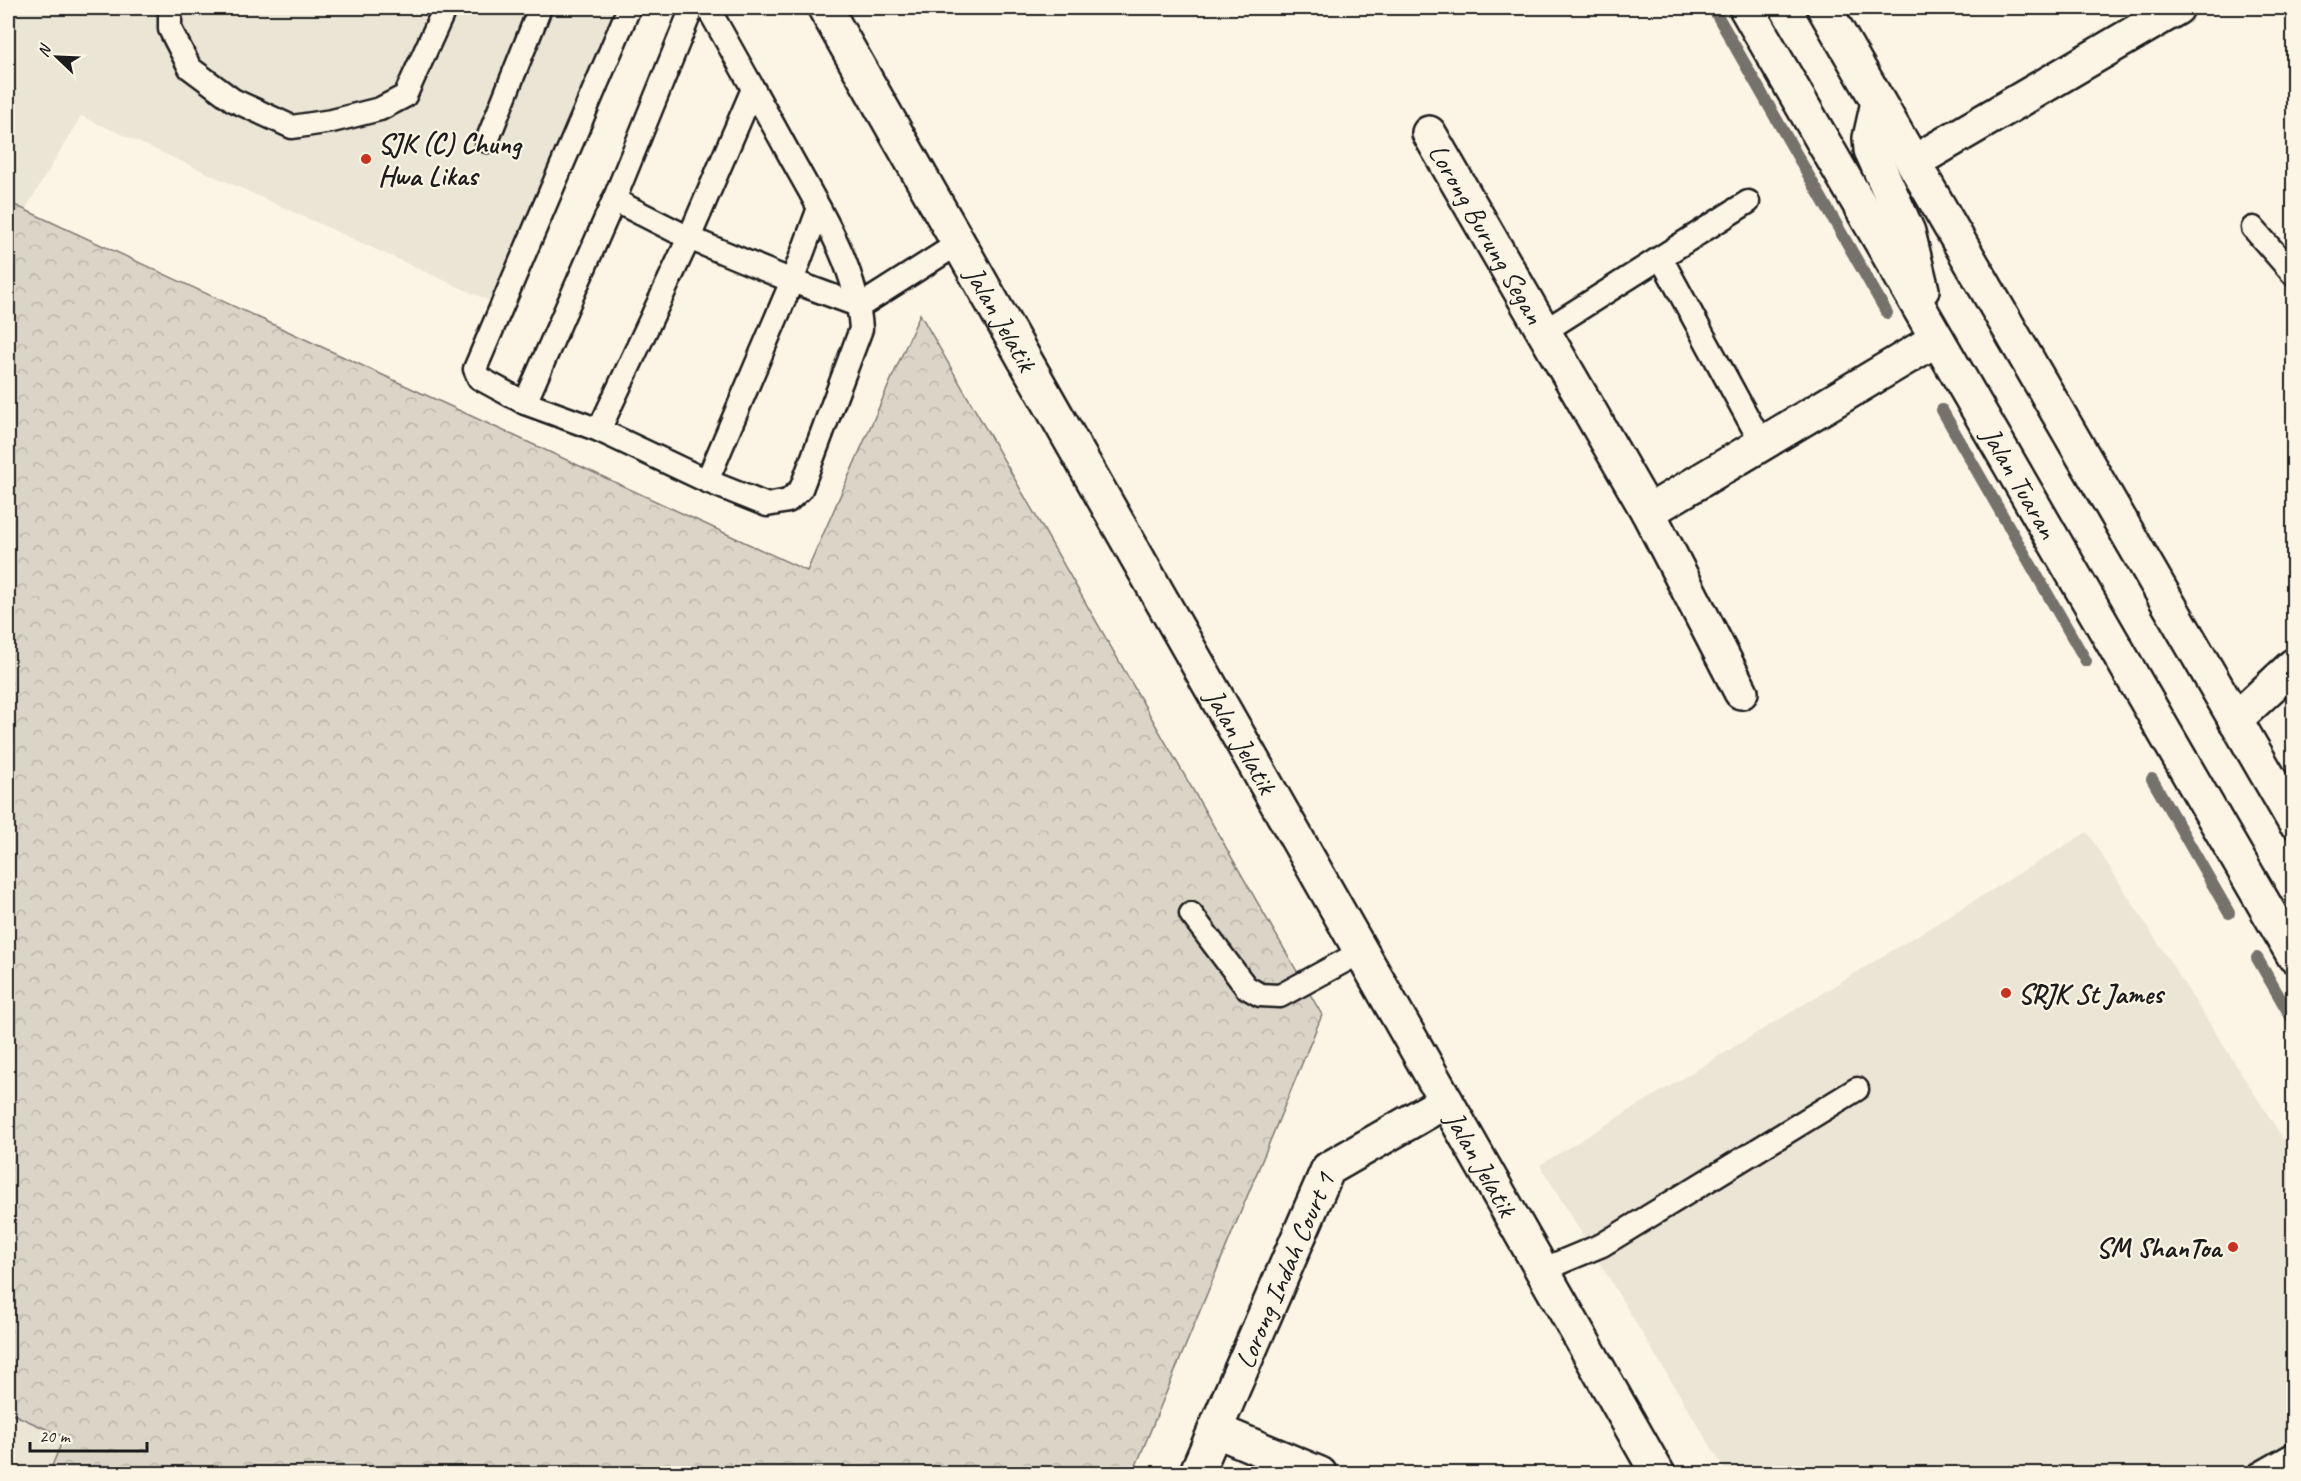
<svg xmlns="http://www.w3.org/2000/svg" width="2301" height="1481" viewBox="0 0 2301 1481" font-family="Caveat,sans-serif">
	<defs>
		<pattern id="forest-crowns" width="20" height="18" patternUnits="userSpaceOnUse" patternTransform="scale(1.5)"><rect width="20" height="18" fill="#dbd5c8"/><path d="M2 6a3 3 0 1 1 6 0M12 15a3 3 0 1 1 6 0" fill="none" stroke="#bbb6ab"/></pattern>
	</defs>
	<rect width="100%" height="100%" fill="#fcf5e5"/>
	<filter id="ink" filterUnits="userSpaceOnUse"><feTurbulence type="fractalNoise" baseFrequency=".0167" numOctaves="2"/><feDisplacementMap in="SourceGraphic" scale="12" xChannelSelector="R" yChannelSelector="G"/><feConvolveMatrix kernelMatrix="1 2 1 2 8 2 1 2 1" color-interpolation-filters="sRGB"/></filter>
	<g filter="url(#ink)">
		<g fill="#ebe5d6">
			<path d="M 8,8 L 623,8 L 492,302 L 81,116 L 25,210 L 8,202 Z"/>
			<path d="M 2087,832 L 2293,1154 L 2293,1473 L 1727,1473 L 1540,1165 Z"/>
			<path d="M 8,1412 L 64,1437 L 49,1473 L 8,1474 Z"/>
		</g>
		<path fill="url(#forest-crowns)" stroke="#7c7872" stroke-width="1.5" d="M 8,202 L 807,571 L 920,314 L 1322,1015 L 1133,1473 L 49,1473 L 64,1437 L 8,1412 Z"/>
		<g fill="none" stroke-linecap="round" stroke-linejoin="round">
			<g stroke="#75726c" stroke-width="12">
				<path d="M 1713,8 L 1887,313"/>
				<path d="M 1942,410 L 2086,661"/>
				<path d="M 2152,779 L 2229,913"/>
				<path d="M 2257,958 L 2294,1022"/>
			</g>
			<defs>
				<g id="service">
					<path d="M 170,8 L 170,29 L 190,68 L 233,100 L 292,127 L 332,121 L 380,109 L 405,96 L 445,8"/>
					<path d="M 629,8 L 475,369 L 479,378 L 525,403 L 599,430 L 707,481 L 767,505 L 788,501 L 801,489 L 861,329 C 857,266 818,207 788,152 C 762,104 735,56 708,8"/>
					<path d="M 487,141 L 540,8"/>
					<path d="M 614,200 L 689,238 L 792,281 L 860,306"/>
					<path d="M 2253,228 L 2294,275"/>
					<path d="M 1661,258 L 1762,444"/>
					<path d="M 860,306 L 959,243"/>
					<path d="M 1543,332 L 1748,202"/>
					<path d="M 525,403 L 614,200 L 692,8"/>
					<path d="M 599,430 L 689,238 L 753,89"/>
					<path d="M 707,481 L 792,281 L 819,208"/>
					<path d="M 1191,914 L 1246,987 L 1260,995 L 1280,996 L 1361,952"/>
					<path d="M 1542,1270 L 1602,1245 L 1857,1089"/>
					<path d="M 2259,1474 L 2294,1454"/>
				</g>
				<g id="minor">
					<path id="s1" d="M 1429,133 L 1648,512 L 1741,692"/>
					<path d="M 1914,162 L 2177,8"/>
					<path d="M 1648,512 L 1937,339"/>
					<path d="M 2235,720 L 2294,665"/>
					<path d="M 1215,1430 L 1320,1474"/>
					<path id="s2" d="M 1196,1474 L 1328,1169 L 1446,1101"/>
				</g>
				<g id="tertiary">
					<path id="s3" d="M 825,8 L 1658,1474"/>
				</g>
				<g id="primary">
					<path id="s4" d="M 1746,8 L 2294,956"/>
					<path d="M 1824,8 L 2294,821"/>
					<path d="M 1878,102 L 1870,138 L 1871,150 L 1908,232 L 1922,290"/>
				</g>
			</defs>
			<use href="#service" stroke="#1c1c1c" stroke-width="27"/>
			<use href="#minor" stroke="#1c1c1c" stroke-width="38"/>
			<use href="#tertiary" stroke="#1c1c1c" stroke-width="38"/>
			<use href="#primary" stroke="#1c1c1c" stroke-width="38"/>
			<use href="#service" stroke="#fcf5e5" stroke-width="22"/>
			<use href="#minor" stroke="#fcf5e5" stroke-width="33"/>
			<use href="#tertiary" stroke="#fcf5e5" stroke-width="33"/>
			<use href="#primary" stroke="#fcf5e5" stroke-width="33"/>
		</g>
	</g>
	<g fill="#c8321e" stroke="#fcf5e5" stroke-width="2">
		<circle cx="366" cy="159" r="6"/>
		<circle cx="2006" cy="993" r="6"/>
		<circle cx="2233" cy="1247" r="6"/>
	</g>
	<g text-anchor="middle" stroke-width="4.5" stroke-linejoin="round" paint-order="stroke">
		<g font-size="28" font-weight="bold" fill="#1c1c1c" stroke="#fcf5e5" text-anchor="start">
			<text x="378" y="153">SJK (C) Chung<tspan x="378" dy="32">Hwa Likas</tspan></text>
			<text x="2018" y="1003">SRJK St James</text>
			<text x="2221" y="1257" text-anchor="end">SM ShanToa</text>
		</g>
		<g font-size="28" fill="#1c1c1c" stroke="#fcf5e5">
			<text dy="10" stroke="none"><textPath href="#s1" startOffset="116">Lorong Burung Segan</textPath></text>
			<text dy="10" stroke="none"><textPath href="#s3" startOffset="357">Jalan Jelatik</textPath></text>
			<text dy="10" stroke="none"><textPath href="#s4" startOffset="548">Jalan Tuaran</textPath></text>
			<text dy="10" stroke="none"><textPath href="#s3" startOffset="843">Jalan Jelatik</textPath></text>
			<text dy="10" stroke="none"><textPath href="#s3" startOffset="1329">Jalan Jelatik</textPath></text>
			<text dy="10" stroke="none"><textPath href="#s2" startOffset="222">Lorong Indah Court 1</textPath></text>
		</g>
	</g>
	<rect width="2301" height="1481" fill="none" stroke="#fcf5e5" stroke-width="30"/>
	<rect x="15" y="15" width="2271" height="1451" fill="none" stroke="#1c1c1c" stroke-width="2" filter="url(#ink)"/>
	<g transform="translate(57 57) rotate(293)" stroke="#fcf5e5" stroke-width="4.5" paint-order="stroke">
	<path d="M0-4.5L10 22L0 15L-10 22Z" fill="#1c1c1c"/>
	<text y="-9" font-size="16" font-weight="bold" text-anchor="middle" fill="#1c1c1c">N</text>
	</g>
	<path d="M30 1442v9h117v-9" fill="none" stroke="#1c1c1c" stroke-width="3"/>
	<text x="39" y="1442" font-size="18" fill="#1c1c1c" stroke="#fcf5e5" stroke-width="4.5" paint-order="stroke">20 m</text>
</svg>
